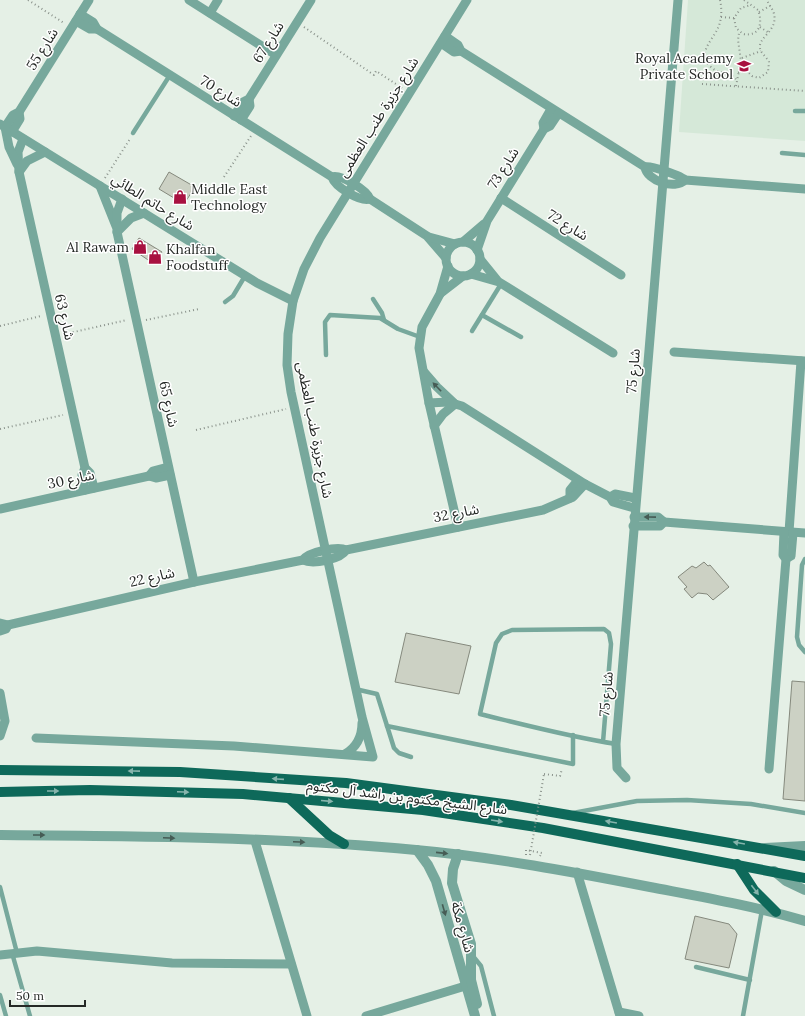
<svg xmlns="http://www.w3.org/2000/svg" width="805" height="1016" viewBox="0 0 805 1016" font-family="Lora,'Noto Sans Arabic',serif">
	<rect width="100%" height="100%" fill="#e5f0e6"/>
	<path fill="#d5e8d8" d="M 688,0 L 805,0 L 805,141 L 679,132 Z"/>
	<g fill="#ccd1c4" stroke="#85897d">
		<path d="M 169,172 L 195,187 L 184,204 L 159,189 Z"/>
		<path d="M 139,238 L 162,252 L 154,264 L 132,249 Z"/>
		<path d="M 704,562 L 708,566 L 710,565 L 729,587 L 713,600 L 707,594 L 698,593 L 692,598 L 684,589 L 687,587 L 678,577 L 692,566 L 696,568 Z"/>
		<path d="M 406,633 L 471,646 L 459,694 L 395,682 Z"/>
		<path d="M 792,681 L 805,682 L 805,801 L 783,799 Z"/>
		<path d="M 695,916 L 729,924 L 737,934 L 729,968 L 685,959 Z"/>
	</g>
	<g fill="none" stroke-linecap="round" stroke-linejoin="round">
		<g stroke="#8b938c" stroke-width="2" stroke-dasharray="1 3" stroke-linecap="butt">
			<path d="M 28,0 L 64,23"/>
			<path d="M 720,0 C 722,9 722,19 718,28 C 712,41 696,54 711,67 C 718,74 729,72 736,79"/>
			<path d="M 744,0 L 758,10 C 763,23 760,37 743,34 L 736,28 L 734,18 L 741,8 L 751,5"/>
			<path d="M 759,12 L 770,6"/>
			<path d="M 721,17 L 734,18"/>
			<path d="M 304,27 L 374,75 L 376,71 L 402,88"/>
			<path d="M 760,27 L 769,33"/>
			<path d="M 742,58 L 761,51"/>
			<path d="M 738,72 L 747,71 L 752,76 L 759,78 L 768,72 L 769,62 C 767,57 761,54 760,48 C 758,37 778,31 774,14 C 773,9 769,5 767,0"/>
			<path d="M 702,84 L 805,91"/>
			<path d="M 736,86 L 741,61 L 738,40 L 739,33"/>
			<path d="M 224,177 L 251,136"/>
			<path d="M 105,178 L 130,139"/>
			<path d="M 146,320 L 199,309"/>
			<path d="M 0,326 L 41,316"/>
			<path d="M 65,334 L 127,320"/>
			<path d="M 0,429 L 63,415"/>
			<path d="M 196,430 L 286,409"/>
			<path d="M 544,774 L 560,776 L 562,769"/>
			<path d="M 526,855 L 526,850 L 542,853 L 540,856"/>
		</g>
		<g stroke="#77a89c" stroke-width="4.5">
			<path d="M 795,111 L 805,111"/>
			<path d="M 133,133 L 170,75"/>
			<path d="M 782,153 L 805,155"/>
			<path d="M 373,299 L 382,313 L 384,320"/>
			<path d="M 225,302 L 233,296 L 245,276"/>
			<path d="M 482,315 L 521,337"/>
			<path d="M 472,331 L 501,284"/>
			<path d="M 326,355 L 325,322 L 330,315 L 380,318 L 398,329 L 420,337"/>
			<path d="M 805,559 L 802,565 L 797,637 L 799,645 L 805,652"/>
			<path d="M 355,689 L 377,694 L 394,748 L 399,753 L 411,757"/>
			<path d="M 387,726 L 573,764 L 573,735"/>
			<path d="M 603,742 L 611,644 L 609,633 L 604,629 L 512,630 L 502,634 L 496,643 L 480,714 C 525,725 570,737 616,744"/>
			<path d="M 573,813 L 637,801 L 687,800 L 751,804 L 805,813"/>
			<path d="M 0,887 L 17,953"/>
			<path d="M 12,953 L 30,1016"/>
			<path d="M 472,955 L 481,966 L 494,1016"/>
			<path d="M 696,967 L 750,980"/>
			<path d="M 0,995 L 6,1016"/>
			<path d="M 743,1016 L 762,910"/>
		</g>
		<g stroke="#77a89c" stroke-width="9">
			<path d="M 189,0 L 276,55"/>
			<path d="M 210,13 L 218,0"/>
			<path d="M 80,14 L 93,22 L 97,29 L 332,177 C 335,187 360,202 370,199"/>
			<path d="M 76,21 L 90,29 L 97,29"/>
			<path d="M 445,36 L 458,45 L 461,51 L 645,167 C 647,181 675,190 685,180 L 805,189"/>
			<path d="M 441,43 L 454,52 L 461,51"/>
			<path d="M 234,116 L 243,102 L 249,99 L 311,0"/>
			<path d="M 241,120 L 250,106 L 249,99"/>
			<path d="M 0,124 L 257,283 L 293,301"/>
			<path d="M 544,129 L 543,123 L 551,109"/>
			<path d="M 12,132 L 20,119 L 19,112"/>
			<path d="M 23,139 L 18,152 L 19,172 L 85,468 L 82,475 L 85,490"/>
			<path d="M 17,164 L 9,147 L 5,127 L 13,115 L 19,112 L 89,0"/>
			<path d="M 645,167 C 650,165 682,176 685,180"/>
			<path d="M 19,172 L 27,161 L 45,152"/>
			<path d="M 332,177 C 341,174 367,190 370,199 L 427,236 L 446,258"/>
			<path d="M 100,186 L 116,226"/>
			<path d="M 501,198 L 621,275"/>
			<path d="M 122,199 L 117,213 L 117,232 L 194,582"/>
			<path d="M 117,232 L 131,218 L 144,213"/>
			<path d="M 429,237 L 455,244"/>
			<path d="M 463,242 L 484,224"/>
			<circle cx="463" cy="259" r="17"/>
			<path d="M 477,250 L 487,221 L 544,129 L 550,126 L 558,114"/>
			<path d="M 480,259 L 497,280"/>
			<path d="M 448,266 L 440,294 L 422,327 L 419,348 L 429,403 L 458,527"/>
			<path d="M 471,274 L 499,282 L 613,353"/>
			<path d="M 441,293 L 463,276"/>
			<path d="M 674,352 L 805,361"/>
			<path d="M 424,372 L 437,387 L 454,403"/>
			<path d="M 429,403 L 448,402 L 462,406 L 585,484 L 610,497 L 613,502 L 634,508"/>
			<path d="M 434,426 L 443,414 L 455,404"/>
			<path d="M 85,468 L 90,473 L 94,488"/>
			<path d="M 149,476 L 153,471 L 168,467"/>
			<path d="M 610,497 L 615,494 L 635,498"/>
			<path d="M 570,498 L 570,490 L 578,480"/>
			<path d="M 0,509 L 149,476 L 156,478 L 170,475"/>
			<path d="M 634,517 L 658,517 L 664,522"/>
			<path d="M 633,526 L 660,526 L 664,522 L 805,533"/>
			<path d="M 789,532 L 801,361"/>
			<path d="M 786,559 L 791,556 L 793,533"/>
			<path d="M 303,560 C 308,552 338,546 346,550 L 543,510 L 573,497 L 585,484"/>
			<path d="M 0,623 L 8,625 L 194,582 L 303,560 C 313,565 341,559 346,550"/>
			<path d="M 0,631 L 6,629 L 8,625"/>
			<path d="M 0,693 L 5,721 L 0,736"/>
			<path d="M 36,738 L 234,746 L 373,757 L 362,717 L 291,392 L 287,365 L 288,334 L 293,301 L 304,269 L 320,238 L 467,0"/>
			<path d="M 345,754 C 357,747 362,737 362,723"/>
			<path d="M 769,769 L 786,559 L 783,555 L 784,532"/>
			<path d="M 626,778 L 617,768 L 616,744 C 636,496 659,248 678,0"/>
			<path d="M 255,841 L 307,1016"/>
			<path d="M 577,872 L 620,1016"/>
			<path d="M 0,955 L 37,951 L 172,963 L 291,964"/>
			<path d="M 619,1012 L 639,1016"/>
			<path d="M 366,1016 L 472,984"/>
		</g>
		<g stroke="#77a89c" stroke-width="10">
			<path d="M 0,835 C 138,836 278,837 416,850 C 494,857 573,872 650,887 C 702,897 754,906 805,921"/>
			<path d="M 765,848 L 805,846"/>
			<path d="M 417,850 L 428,865 L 436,881 L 475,1016"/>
			<path d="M 458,854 L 453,869 L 452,883 L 471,944 L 471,980 L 477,1004"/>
			<path d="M 774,871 L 786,881 L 805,890"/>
		</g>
		<g stroke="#0e695a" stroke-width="10">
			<path d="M 0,770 L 180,772 L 346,783 L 511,805 L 805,856"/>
			<path d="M 0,792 L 90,790 L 243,794 L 423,810 L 543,828 L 805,878"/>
			<path d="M 289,798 L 329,835 L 344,844"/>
			<path d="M 737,864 L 754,890 L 776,912"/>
		</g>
		<path stroke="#8b938c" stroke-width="2" stroke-dasharray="1 3" stroke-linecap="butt" d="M 530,855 L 544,774"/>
	</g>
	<defs><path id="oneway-solid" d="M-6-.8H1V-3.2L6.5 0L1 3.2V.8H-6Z"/></defs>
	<g fill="#465c55">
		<use href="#oneway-solid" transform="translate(437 387) rotate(-134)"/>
		<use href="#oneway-solid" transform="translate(650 517) rotate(-179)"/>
		<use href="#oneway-solid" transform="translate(39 835)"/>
		<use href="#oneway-solid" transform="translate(169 838) rotate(2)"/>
		<use href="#oneway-solid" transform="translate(299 842) rotate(2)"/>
		<use href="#oneway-solid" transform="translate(442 853) rotate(6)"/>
		<use href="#oneway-solid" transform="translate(444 910) rotate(74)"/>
	</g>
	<g fill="#86b4ac">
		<use href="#oneway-solid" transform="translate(134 771) rotate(-179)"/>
		<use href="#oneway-solid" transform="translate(278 779) rotate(-176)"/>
		<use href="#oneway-solid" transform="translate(53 791)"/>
		<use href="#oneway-solid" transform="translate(183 792) rotate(2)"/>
		<use href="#oneway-solid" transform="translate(327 801) rotate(5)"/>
		<use href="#oneway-solid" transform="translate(497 821) rotate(9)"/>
		<use href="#oneway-solid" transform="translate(611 822) rotate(-170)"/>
		<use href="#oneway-solid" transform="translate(739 843) rotate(-170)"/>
		<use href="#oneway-solid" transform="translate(755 890) rotate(53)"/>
	</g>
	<defs>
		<symbol id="school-bare" viewBox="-9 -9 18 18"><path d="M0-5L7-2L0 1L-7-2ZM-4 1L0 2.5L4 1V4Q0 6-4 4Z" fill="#a81140" stroke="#fff" stroke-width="2.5" paint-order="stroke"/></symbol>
		<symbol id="shop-bare" viewBox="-9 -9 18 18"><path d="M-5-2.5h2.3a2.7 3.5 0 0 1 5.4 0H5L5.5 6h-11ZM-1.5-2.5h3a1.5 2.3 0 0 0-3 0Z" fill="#a81140" stroke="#fff" stroke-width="2.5" paint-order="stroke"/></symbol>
	</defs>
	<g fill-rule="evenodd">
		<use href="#school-bare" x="734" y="56" width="20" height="20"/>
		<use href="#shop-bare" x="170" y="187" width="20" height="20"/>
		<use href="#shop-bare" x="130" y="237" width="20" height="20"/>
		<use href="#shop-bare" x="145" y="247" width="20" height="20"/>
	</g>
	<g text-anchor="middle" stroke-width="3" stroke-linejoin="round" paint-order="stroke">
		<g font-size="14" fill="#252926" stroke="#fff">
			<text transform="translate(268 42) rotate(-58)" y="5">شارع 67</text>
			<text transform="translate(42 49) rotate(-58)" y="5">شارع 55</text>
			<text transform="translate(221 91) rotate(32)" y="5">شارع 70</text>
			<text transform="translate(378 117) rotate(-58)" y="5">شارع جزيرة طنب العظمى</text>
			<text transform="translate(503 168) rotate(-58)" y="5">شارع 73</text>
			<text transform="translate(153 202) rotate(32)" y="5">شارع حاتم الطائي</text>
			<text transform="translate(568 225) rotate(32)" y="5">شارع 72</text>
			<text transform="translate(65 317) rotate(77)" y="5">شارع 63</text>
			<text transform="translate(633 371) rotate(-85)" y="5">شارع 75</text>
			<text transform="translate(169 404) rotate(78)" y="5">شارع 65</text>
			<text transform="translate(315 430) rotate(79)" y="5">شارع جزيرة طنب العظمى</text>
			<text transform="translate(71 479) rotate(-12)" y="5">شارع 30</text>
			<text transform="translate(456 513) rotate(-11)" y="5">شارع 32</text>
			<text transform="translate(152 577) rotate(-13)" y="5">شارع 22</text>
			<text transform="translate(606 694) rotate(-85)" y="5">شارع 75</text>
			<text transform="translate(407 797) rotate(7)" y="5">شارع الشيخ مكتوم بن راشد آل مكتوم</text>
			<text transform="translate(463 927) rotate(74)" y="5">شارع مكة</text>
		</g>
		<g font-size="14" fill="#252926" stroke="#fff" text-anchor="end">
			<text x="733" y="63">Royal Academy<tspan x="733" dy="16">Private School</tspan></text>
			<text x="191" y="194" text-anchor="start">Middle East<tspan x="191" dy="16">Technology</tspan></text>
			<text x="129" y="252">Al Rawam</text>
			<text x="166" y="254" text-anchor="start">Khalfan<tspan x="166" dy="16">Foodstuff</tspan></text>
		</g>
	</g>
	<path d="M10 1000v6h75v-6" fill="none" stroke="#252926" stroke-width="2"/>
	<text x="16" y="1000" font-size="12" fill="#252926" stroke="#ffffff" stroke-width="3" paint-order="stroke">50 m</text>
</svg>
